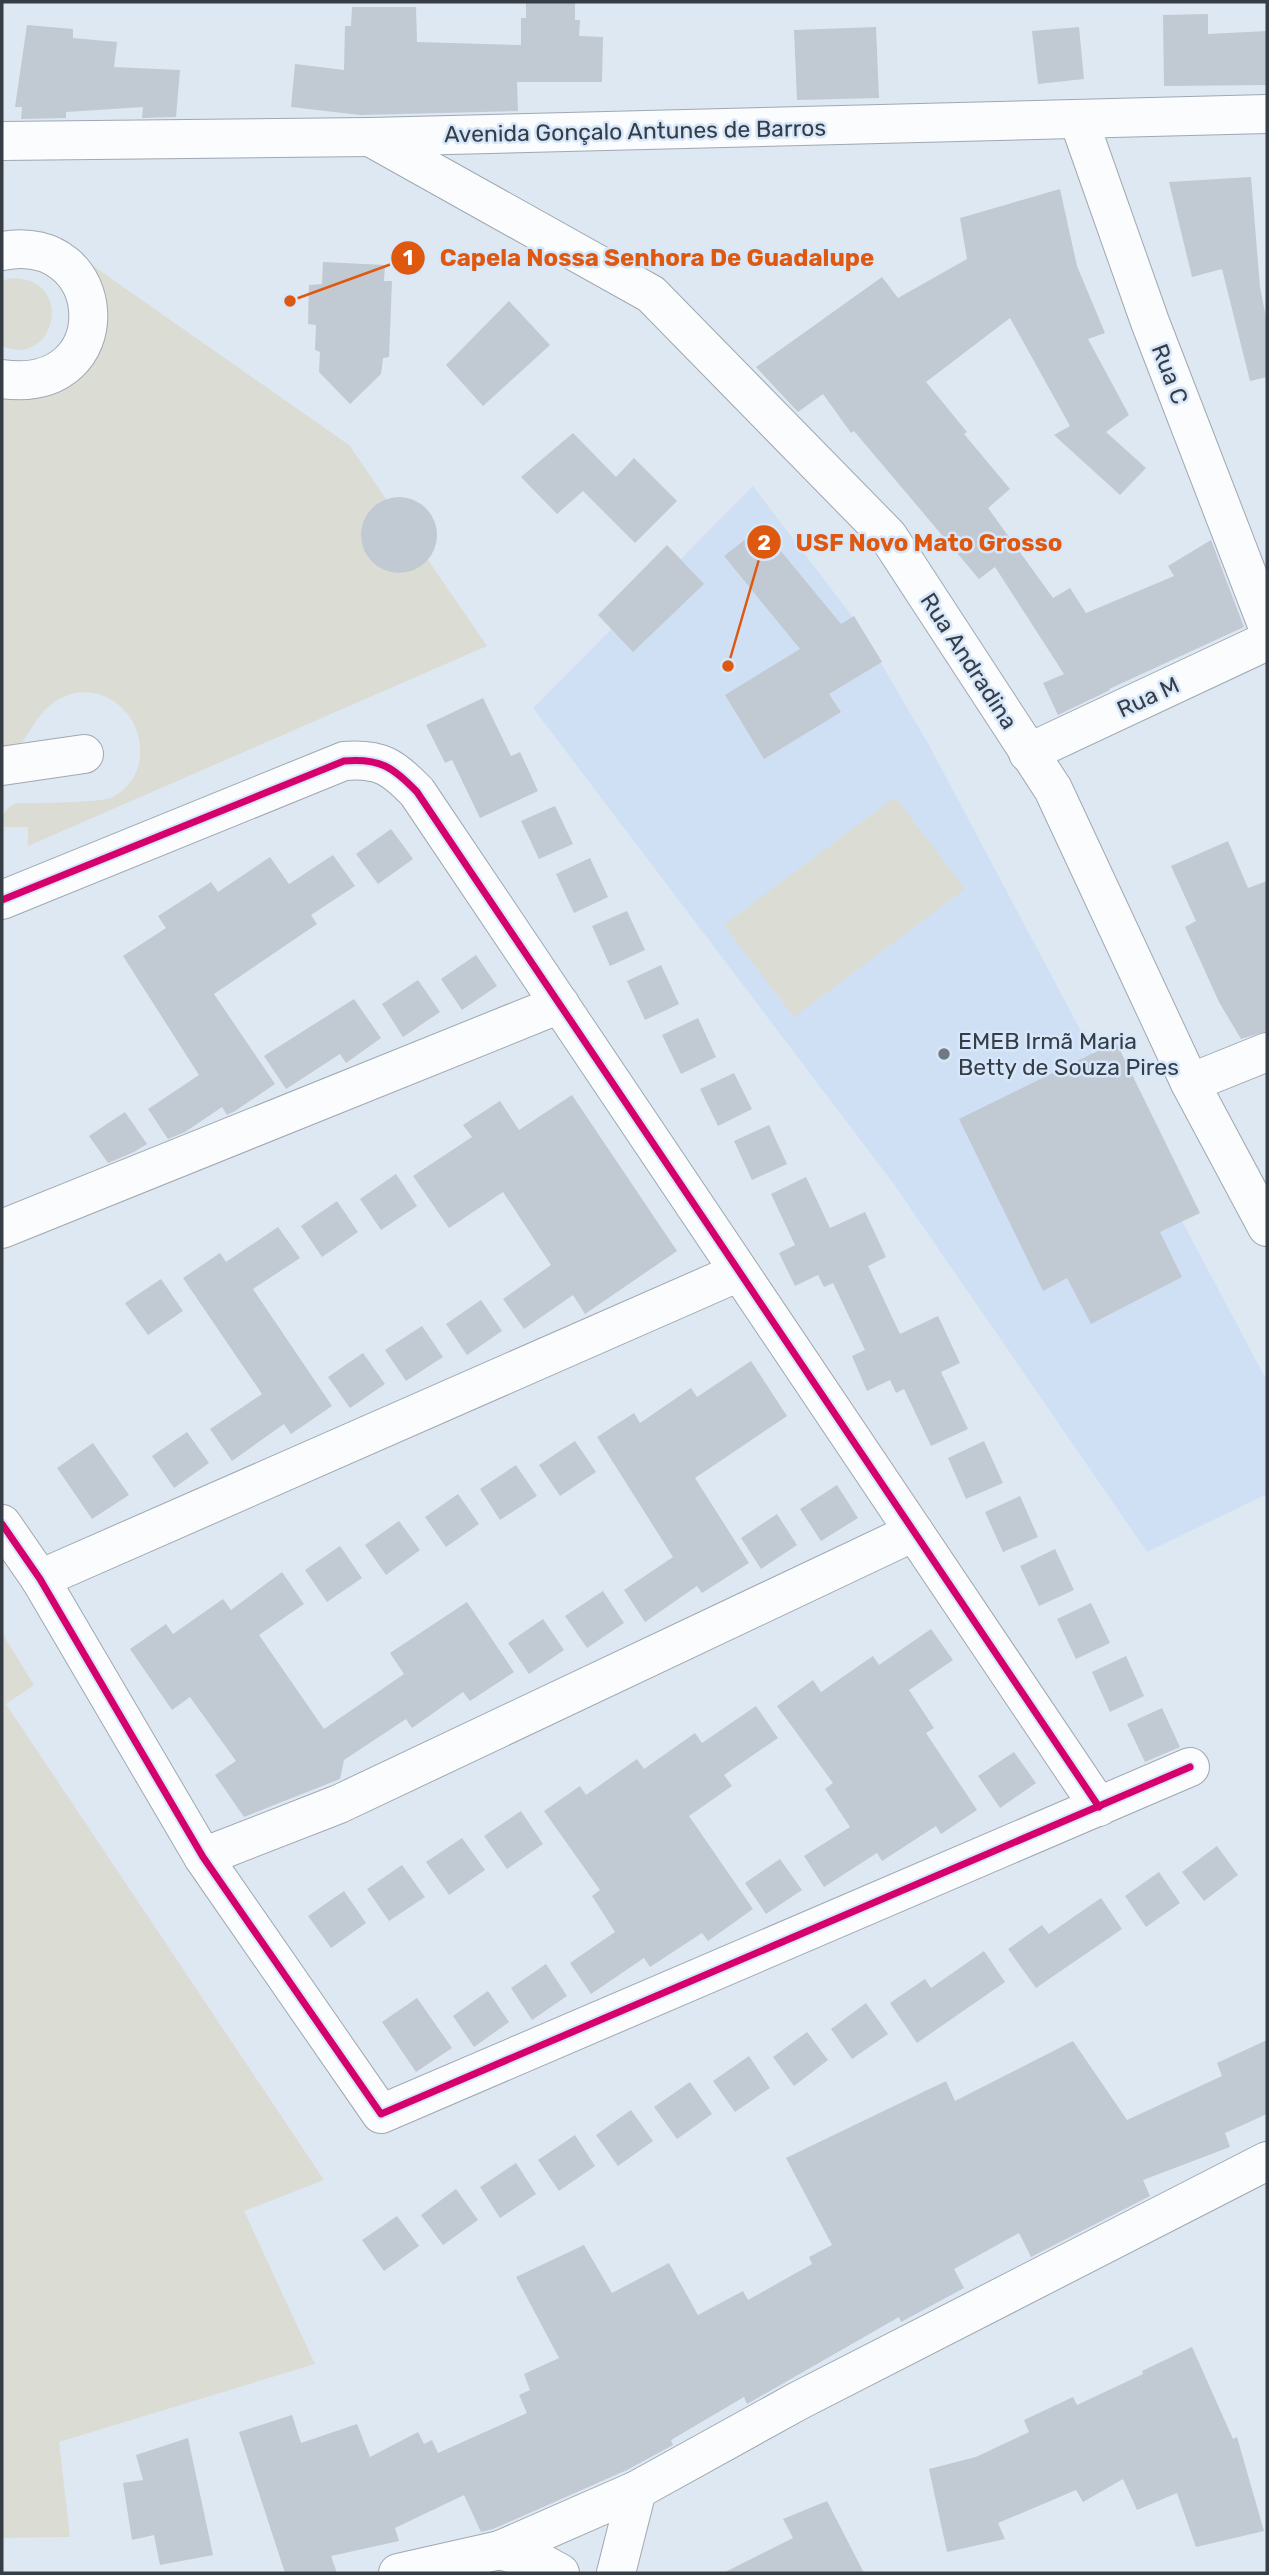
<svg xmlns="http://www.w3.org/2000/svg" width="1269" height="2575" viewBox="0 0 1269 2575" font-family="Rubik,sans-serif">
	<rect width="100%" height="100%" fill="#dee8f3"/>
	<path fill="#d0e0f4" d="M 753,486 L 858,624 L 930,747 L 1267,1381 L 1267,1494 L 1147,1552 L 893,1183 L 533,708 Z"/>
	<g fill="#dbdcd3">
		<path d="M 39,228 L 349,445 L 487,646 L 28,846 L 28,827 L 2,827 C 2,814 4,809 17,803 C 34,803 102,803 113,797 C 123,792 133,781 137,770 C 155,715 93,667 48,707 C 34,720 23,743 11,760 L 2,762 L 2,400 L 73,368 L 69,257 Z"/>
		<path d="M 11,278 C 77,278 55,369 2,346 L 2,281 Z"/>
		<path d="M 895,797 L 965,889 L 794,1017 L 724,925 Z"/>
		<path d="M 2,1633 L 34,1685 L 6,1704 L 324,2180 L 244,2211 L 315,2364 L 59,2442 L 70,2537 L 2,2538 Z"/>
	</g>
	<g fill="#c1c9d2">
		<path d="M 526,2 L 575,2 L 575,20 L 580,20 L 579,36 L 603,37 L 602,82 L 517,82 L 518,111 L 360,115 L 291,107 L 295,64 L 344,70 L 345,26 L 351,26 L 352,7 L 416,7 L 417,42 L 521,45 L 521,18 L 526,18 Z"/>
		<path d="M 1208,14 L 1208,34 L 1267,31 L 1267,85 L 1164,86 L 1163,15 Z"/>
		<path d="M 27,25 L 73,29 L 73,38 L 117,42 L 114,67 L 180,70 L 176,117 L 142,118 L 143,107 L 66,112 L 66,118 L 21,119 L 22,107 L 15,107 Z"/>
		<path d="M 876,27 L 879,98 L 797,100 L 794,30 Z"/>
		<path d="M 1079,27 L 1084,79 L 1038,84 L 1032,31 Z"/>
		<path d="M 1251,177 L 1260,287 L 1267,323 L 1267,377 L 1250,381 L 1222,269 L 1192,277 L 1169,182 Z"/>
		<path d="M 1060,189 L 1077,266 L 1105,333 L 1088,339 L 1129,415 L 1106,432 L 1146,468 L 1120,495 L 1054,435 L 1070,426 L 1010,318 L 926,382 L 967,432 L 964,434 L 1010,489 L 988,508 L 1053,598 L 1070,588 L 1086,613 L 1174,576 L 1168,566 L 1211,540 L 1244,627 L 1109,689 L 1110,690 L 1058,715 L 1043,683 L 1064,674 L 995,567 L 979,579 L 854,431 L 851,433 L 823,394 L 798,412 L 756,367 L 882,277 L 898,298 L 967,259 L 960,218 Z"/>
		<path d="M 323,262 L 385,265 L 384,281 L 392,281 L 389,357 L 383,358 L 381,374 L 350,404 L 319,372 L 320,352 L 315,350 L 316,325 L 308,324 L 309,285 L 322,284 Z"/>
		<path d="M 509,301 L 550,345 L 483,406 L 446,365 Z"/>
		<path d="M 573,433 L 616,477 L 634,458 L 677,501 L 635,543 L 583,491 L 557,514 L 521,477 Z"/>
		<circle cx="399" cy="535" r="38"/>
		<path d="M 761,527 L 841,624 L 854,616 L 882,662 L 829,694 L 841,712 L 764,759 L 725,695 L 800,649 L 724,556 Z"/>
		<path d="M 667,545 L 704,584 L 633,652 L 598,615 Z"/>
		<path d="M 483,698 L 511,756 L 520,752 L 538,791 L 480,818 L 452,760 L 445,763 L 426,725 Z"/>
		<path d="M 555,806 L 573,844 L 539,859 L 521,821 Z"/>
		<path d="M 391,829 L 413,859 L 378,884 L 356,854 Z"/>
		<path d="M 1228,841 L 1248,888 L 1267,881 L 1267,1031 L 1241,1039 L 1219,1002 L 1185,927 L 1196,921 L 1171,866 Z"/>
		<path d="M 333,855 L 355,886 L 311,915 L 317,924 L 214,994 L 275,1084 L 235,1111 L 227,1115 L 222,1107 L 185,1132 L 168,1139 L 148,1109 L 199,1075 L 123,956 L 166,928 L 158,916 L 211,882 L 218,892 L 270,857 L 289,884 Z"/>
		<path d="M 590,858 L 608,897 L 574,913 L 556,874 Z"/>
		<path d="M 627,911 L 645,950 L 610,966 L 592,926 Z"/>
		<path d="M 476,955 L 497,986 L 462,1010 L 441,979 Z"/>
		<path d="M 661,965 L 679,1004 L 645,1020 L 627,981 Z"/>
		<path d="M 418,980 L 440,1012 L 403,1037 L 382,1004 Z"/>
		<path d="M 354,999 L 381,1038 L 346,1063 L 340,1054 L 286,1089 L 264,1056 Z"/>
		<path d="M 698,1018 L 716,1057 L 681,1074 L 662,1035 Z"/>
		<path d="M 1116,1042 L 1200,1213 L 1160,1232 L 1182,1277 L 1091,1324 L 1067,1278 L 1043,1291 L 959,1119 Z"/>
		<path d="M 734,1073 L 752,1109 L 718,1126 L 700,1089 Z"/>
		<path d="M 572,1095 L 677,1251 L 585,1314 L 573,1295 L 524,1329 L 503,1299 L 551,1265 L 503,1192 L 449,1228 L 413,1176 L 472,1137 L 463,1125 L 500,1101 L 519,1130 Z"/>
		<path d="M 125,1112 L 147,1144 L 134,1152 L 108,1163 L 89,1136 Z"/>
		<path d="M 769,1125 L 787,1164 L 752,1180 L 734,1141 Z"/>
		<path d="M 396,1174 L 417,1206 L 381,1230 L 360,1199 Z"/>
		<path d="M 806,1177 L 830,1228 L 865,1212 L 886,1257 L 868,1266 L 900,1334 L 938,1316 L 960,1363 L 941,1372 L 968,1429 L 931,1446 L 904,1389 L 896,1393 L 890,1380 L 867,1391 L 852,1356 L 865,1350 L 833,1283 L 824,1287 L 818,1275 L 795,1286 L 779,1253 L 795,1245 L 771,1194 Z"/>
		<path d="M 337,1201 L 358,1232 L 322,1257 L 301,1226 Z"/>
		<path d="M 278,1227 L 300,1258 L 253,1289 L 332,1406 L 291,1434 L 284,1424 L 232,1461 L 210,1429 L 262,1394 L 183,1278 L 220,1253 L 226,1262 Z"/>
		<path d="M 161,1279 L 183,1311 L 148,1335 L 125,1303 Z"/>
		<path d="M 481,1300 L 502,1331 L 467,1355 L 446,1324 Z"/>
		<path d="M 422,1326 L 443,1357 L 406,1381 L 385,1350 Z"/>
		<path d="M 363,1353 L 385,1384 L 350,1408 L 328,1377 Z"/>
		<path d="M 751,1361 L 787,1416 L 695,1478 L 749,1563 L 702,1593 L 697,1586 L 645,1622 L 624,1590 L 673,1557 L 597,1437 L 634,1413 L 640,1423 L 691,1388 L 697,1397 Z"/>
		<path d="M 187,1432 L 209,1463 L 174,1488 L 152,1456 Z"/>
		<path d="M 575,1441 L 596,1472 L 560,1496 L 539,1465 Z"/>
		<path d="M 984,1441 L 1003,1483 L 966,1499 L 948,1458 Z"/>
		<path d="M 93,1443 L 129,1495 L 92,1519 L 57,1468 Z"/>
		<path d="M 516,1465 L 537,1496 L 500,1520 L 480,1489 Z"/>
		<path d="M 837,1485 L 858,1518 L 821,1541 L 800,1509 Z"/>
		<path d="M 458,1494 L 479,1524 L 446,1547 L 425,1517 Z"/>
		<path d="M 1020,1496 L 1038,1537 L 1003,1552 L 985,1512 Z"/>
		<path d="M 777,1514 L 797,1545 L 761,1569 L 741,1538 Z"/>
		<path d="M 399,1521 L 420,1550 L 386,1575 L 365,1545 Z"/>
		<path d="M 340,1546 L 362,1578 L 327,1602 L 305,1570 Z"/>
		<path d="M 1055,1549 L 1074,1590 L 1039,1606 L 1020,1566 Z"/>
		<path d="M 282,1572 L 304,1604 L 259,1635 L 324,1729 L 404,1674 L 390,1653 L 467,1602 L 514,1672 L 470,1701 L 463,1692 L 412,1728 L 406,1719 L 344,1760 L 340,1779 L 244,1817 L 215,1775 L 236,1761 L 190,1697 L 172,1710 L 130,1649 L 166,1624 L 173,1634 L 223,1599 L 231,1610 Z"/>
		<path d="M 603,1591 L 624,1623 L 587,1648 L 565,1616 Z"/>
		<path d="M 1091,1603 L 1110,1643 L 1076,1659 L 1057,1619 Z"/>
		<path d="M 543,1619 L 564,1650 L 529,1674 L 508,1643 Z"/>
		<path d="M 931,1629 L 953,1660 L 909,1690 L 934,1728 L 926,1733 L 977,1810 L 941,1834 L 936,1826 L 882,1861 L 877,1853 L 824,1887 L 804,1856 L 850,1827 L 825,1789 L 833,1783 L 777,1706 L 813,1680 L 821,1692 L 873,1656 L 879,1665 Z"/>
		<path d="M 1126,1656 L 1144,1696 L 1110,1712 L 1092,1672 Z"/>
		<path d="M 756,1706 L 778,1738 L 724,1775 L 732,1786 L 689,1816 L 753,1909 L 708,1941 L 702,1933 L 650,1967 L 644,1958 L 591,1994 L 570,1963 L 615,1932 L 592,1896 L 600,1890 L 544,1811 L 580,1786 L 586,1795 L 637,1759 L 644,1769 L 695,1733 L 702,1743 Z"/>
		<path d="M 1162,1708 L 1180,1747 L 1145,1762 L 1127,1724 Z"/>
		<path d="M 1014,1752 L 1036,1783 L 1000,1808 L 978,1776 Z"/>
		<path d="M 521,1811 L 543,1844 L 507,1869 L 484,1836 Z"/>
		<path d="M 462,1838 L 485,1870 L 449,1895 L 426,1862 Z"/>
		<path d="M 1217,1846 L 1238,1875 L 1204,1901 L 1182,1872 Z"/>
		<path d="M 780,1859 L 802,1890 L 766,1914 L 745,1883 Z"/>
		<path d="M 402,1865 L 425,1897 L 389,1921 L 367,1889 Z"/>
		<path d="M 1159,1872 L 1180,1903 L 1146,1927 L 1125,1896 Z"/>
		<path d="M 344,1891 L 366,1923 L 331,1948 L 308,1916 Z"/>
		<path d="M 1101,1898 L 1122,1929 L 1036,1988 L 1008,1949 L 1042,1925 L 1049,1934 Z"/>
		<path d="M 984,1951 L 1005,1982 L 917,2043 L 890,2003 L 925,1979 L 931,1988 Z"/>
		<path d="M 546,1964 L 567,1996 L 532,2020 L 511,1988 Z"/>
		<path d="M 488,1991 L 509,2022 L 474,2047 L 453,2016 Z"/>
		<path d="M 417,1998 L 452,2048 L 416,2072 L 382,2022 Z"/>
		<path d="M 866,2003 L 888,2034 L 852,2059 L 831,2029 Z"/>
		<path d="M 807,2032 L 828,2060 L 794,2086 L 773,2057 Z"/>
		<path d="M 1267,2040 L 1267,2114 L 1225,2133 L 1230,2147 L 1143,2180 L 1150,2196 L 1031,2257 L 1019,2233 L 954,2269 L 964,2288 L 901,2322 L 899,2317 L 747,2404 L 744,2397 L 671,2440 L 673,2445 L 627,2470 L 493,2529 L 481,2532 L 464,2495 L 395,2528 L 399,2541 L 331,2556 L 337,2573 L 285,2573 L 239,2432 L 292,2415 L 301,2443 L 357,2424 L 370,2457 L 418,2432 L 424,2444 L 432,2440 L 438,2453 L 527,2413 L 519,2395 L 530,2390 L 524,2374 L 559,2358 L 516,2277 L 584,2245 L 612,2293 L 669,2263 L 698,2315 L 743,2291 L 748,2300 L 812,2264 L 809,2257 L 832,2245 L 786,2158 L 946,2081 L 955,2101 L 1073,2041 L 1127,2120 L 1222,2076 L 1217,2063 Z"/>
		<path d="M 749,2056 L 770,2088 L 735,2112 L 713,2081 Z"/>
		<path d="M 690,2082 L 712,2114 L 677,2139 L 654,2107 Z"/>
		<path d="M 631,2110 L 653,2141 L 618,2166 L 596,2135 Z"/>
		<path d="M 575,2135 L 595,2166 L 559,2191 L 538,2160 Z"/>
		<path d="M 516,2163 L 536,2194 L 500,2218 L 480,2187 Z"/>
		<path d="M 456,2189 L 478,2220 L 443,2245 L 421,2215 Z"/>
		<path d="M 397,2216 L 419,2246 L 384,2271 L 362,2240 Z"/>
		<path d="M 1192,2347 L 1233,2439 L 1237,2437 L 1264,2531 L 1196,2547 L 1177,2493 L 1137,2510 L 1123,2479 L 1083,2502 L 1076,2490 L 998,2523 L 1005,2539 L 947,2552 L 929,2469 L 976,2457 L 1029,2432 L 1024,2420 L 1073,2397 L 1077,2405 L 1143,2374 L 1142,2371 Z"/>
		<path d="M 188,2438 L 213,2555 L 160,2565 L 154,2535 L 132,2540 L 123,2483 L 143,2480 L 136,2455 Z"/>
		<path d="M 827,2501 L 864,2573 L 723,2573 L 793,2538 L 783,2519 Z"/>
	</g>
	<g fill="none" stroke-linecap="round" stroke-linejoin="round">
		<defs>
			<g id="minor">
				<path d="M 1079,121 L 1150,322 L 1267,625"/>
				<path d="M 370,137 L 651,294 L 888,536 L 1053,789 L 1190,1083 L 1267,1227"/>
				<path d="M 2,251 C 112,230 122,396 2,379"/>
				<path d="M 1028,753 L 1267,641"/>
				<path d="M 2,766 L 84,754"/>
				<path d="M 2,900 L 344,761 C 380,758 393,767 417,792 L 1099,1807"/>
				<path d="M 1190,1083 L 1267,1052"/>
				<path d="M 2,1229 L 560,1004"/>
				<path d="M 2,1524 L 40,1579 L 203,1857 L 381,2114 L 1190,1767"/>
				<path d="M 40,1579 L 739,1272"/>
				<path d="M 203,1857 L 339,1804 L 914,1532"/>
			</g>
			<path id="tertiary" d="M 2,141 L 370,137 L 1267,114"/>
			<g id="secondary">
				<path d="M 500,2550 L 538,2561 L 560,2573"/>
				<path d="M 398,2573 L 500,2550 L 637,2490 L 798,2401 L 1267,2161"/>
				<path d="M 616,2573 L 637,2490"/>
			</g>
		</defs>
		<use href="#minor" stroke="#a0a8b0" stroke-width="40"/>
		<use href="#tertiary" stroke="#a0a8b0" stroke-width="40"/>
		<use href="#secondary" stroke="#a0a8b0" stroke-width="40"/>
		<use href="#minor" stroke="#fafcfd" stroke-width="38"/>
		<use href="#tertiary" stroke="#fafcfd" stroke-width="38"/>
		<use href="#secondary" stroke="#fafcfd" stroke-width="38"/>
		<defs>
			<g id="cycleway">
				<path d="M 2,900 L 344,761 C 380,758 393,767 417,792 L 1099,1807"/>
				<path d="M 2,1524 L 40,1579 L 203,1857 L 381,2114 L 1190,1767"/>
			</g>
		</defs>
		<use href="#cycleway" stroke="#d6e7fb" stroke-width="11"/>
		<use href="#cycleway" stroke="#d6006c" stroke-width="7"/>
	</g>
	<circle fill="#717982" stroke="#d6e7fb" stroke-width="2.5" cx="944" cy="1054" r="7"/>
	<g text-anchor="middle" stroke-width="5" stroke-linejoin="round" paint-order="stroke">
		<g font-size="23" fill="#373d45" stroke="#d6e7fb">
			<text transform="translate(635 131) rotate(-1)" y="8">Avenida Gonçalo Antunes de Barros</text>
			<text transform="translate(1170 374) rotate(69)" y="8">Rua C</text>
			<text transform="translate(969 661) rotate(57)" y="8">Rua Andradina</text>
			<text transform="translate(1148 697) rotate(-25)" y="8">Rua M</text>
		</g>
		<g font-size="23" fill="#373d45" stroke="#d6e7fb" text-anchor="start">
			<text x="958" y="1049">EMEB Irmã Maria<tspan x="958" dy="26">Betty de Souza Pires</tspan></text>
		</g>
	</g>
	<path fill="none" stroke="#df580f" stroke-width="2.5" d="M290 301L408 258M728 666L764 542"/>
	<g fill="#df580f" stroke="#d6e7fb" stroke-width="2.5">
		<circle cx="290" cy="301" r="7"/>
		<circle cx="728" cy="666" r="7"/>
		<circle cx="408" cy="258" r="18"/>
		<circle cx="764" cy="542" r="18"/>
	</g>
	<g font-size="21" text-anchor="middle" font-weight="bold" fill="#fff">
		<text x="408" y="265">1</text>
		<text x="764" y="550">2</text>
	</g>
	<g font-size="24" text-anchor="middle" font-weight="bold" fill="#df580f" stroke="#d6e7fb" stroke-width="5" stroke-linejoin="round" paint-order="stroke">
		<text x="657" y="266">Capela Nossa Senhora De Guadalupe</text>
		<text x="929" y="551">USF Novo Mato Grosso</text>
	</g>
	<rect width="1269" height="2575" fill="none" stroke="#373d45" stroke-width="7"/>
</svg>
